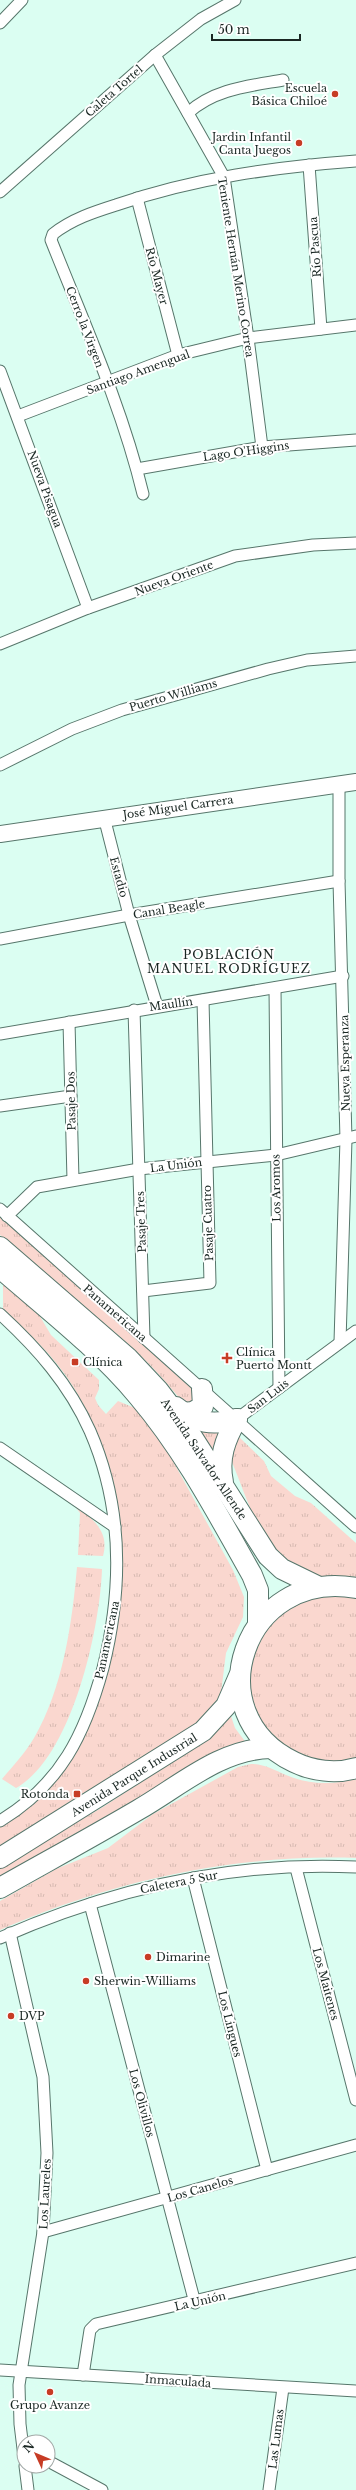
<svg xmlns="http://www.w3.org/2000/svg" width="356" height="2490" viewBox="0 0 356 2490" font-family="'Libre Baskerville',serif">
	<defs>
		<pattern id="grass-tufts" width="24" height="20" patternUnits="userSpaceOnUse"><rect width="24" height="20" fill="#fad7cf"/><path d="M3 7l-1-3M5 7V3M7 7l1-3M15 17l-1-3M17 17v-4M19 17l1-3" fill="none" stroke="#d6b9b1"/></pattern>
	</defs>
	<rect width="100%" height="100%" fill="#dbfef2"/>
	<g fill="url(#grass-tufts)">
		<path d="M 0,1216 L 199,1394 L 201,1398 L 185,1405 C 159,1372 126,1339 92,1315 L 0,1235 Z"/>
		<path d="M 3,1282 L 38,1313 L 51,1335 L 99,1380 L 99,1389 L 95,1398 L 98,1405 L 106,1414 L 118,1401 L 135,1408 L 163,1443 L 233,1570 L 244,1597 L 243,1617 L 226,1653 L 221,1693 L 205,1719 L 117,1778 L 85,1792 L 68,1803 L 49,1822 L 0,1851 L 0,1827 C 62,1790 88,1741 107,1673 C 133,1574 128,1475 72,1385 C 54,1356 28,1332 3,1310 Z"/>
		<path d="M 196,1425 L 225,1425 L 215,1459 Z"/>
		<path d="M 238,1436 L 264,1461 L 271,1476 L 295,1496 L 311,1503 L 356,1543 L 356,1577 C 344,1575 331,1577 319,1576 C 266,1569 249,1503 232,1462 L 231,1457 Z"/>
		<path d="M 74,1505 C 92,1518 110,1531 103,1556 L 78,1555 L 80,1513 Z"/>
		<path d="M 77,1567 L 102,1569 C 100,1629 72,1757 16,1788 L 2,1779 C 13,1766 25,1753 34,1738 C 63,1688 72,1624 77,1567 Z"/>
		<path d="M 308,1596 L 356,1596 L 356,1761 L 332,1764 L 307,1760 L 265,1732 L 252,1710 L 248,1666 L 274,1615 Z"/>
		<path d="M 229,1710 L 235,1728 L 247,1744 L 0,1880 L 0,1866 L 103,1807 L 153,1774 Z"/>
		<path d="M 251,1764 C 264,1764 274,1770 286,1775 C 309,1785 332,1785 356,1779 L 356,1858 C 234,1854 111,1881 0,1930 L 0,1901 L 56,1869 L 108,1848 L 153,1814 L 238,1767 Z"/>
	</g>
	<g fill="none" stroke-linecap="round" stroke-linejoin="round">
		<defs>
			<g id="street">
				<path d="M 0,23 L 22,0"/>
				<path d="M 155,55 L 224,177 L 248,338 L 262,447"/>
				<path d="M 188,113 C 214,89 249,86 283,80"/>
				<path d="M 309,165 L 321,329"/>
				<path d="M 0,192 L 155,55 L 201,19 L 235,0"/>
				<path d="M 137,198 L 178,355"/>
				<path d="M 0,371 L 88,608"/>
				<path d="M 18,416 L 178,355 L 248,338 L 356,325"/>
				<path d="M 137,469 L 262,447 L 356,440"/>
				<path d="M 143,494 C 122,407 84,323 51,240 L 53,234 C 72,219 94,212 116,205 C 194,178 275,167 356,161"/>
				<path d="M 0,644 L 88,608 L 235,556 L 313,545 L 356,543"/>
				<path d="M 0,765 L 72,729 L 122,710 L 268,669 L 307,660 L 356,656"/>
				<path d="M 339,784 L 339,881 L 346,1139 L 340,1342"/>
				<path d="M 104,817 L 129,915 L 157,1006"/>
				<path d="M 0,939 L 129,915 L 339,881"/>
				<path d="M 275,988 L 279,1388"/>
				<path d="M 134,1010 L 144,1338"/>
				<path d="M 69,1022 L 73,1180"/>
				<path d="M 0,1034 L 343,976"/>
				<path d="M 0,1106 L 71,1096"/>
				<path d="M 0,1209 L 356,1527"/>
				<path d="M 7,1216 L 37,1187 L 139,1169 L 276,1155 L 356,1136"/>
				<path d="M 143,1291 L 210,1283 L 203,1000"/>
				<path d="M 0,1314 C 37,1348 69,1384 90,1431 C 123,1507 123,1588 103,1668 C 85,1734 61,1784 0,1821"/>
				<path d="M 237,1419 L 356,1331"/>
				<path d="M 0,1448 L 115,1527"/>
				<path d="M 296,1868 L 356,2100"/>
				<path d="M 193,1878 L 267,2170"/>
				<path d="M 90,1904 L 195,2303"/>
				<path d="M 10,1933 L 43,2077 L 47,2153 L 43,2232 L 19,2385 L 20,2424 L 24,2457"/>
				<path d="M 0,1938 C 112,1889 233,1861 356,1867"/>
				<path d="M 43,2232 L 356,2145"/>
				<path d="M 0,2370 L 356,2391"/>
				<path d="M 83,2375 L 90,2330 L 96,2324 L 356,2263"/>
				<path d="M 48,2461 L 102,2490"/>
				<path d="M 25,2466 L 28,2490"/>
				<path d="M 269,2490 L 283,2388"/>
			</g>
			<path id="secondary" d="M 0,834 L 356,782"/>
			<g id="highway">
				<path d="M 0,1247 L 128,1358 L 158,1390 L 184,1424 L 268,1556 L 282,1569 L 319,1587"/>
				<path d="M 0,1268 C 47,1309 98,1348 138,1396 C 184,1450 217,1513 252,1575 L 258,1590 L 258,1624"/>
				<path d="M 176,1407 C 196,1423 212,1426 237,1419"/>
				<path d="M 183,1413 L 193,1412 L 203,1406 L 202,1389"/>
				<path d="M 223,1482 C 218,1459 225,1439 237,1419"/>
				<path d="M 356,1588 C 244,1568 194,1714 294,1762 C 312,1771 336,1774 356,1768"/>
				<path d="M 0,1858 L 203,1731 L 226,1706 L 239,1676"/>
				<path d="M 0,1888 C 46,1862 92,1837 138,1810 C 180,1786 220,1749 271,1748"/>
			</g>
		</defs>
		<use href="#street" stroke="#57766b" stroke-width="13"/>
		<use href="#secondary" stroke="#57766b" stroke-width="18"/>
		<use href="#highway" stroke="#57766b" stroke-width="22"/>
		<use href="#street" stroke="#fff" stroke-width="11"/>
		<use href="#secondary" stroke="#fff" stroke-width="16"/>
		<use href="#highway" stroke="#fff" stroke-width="20"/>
	</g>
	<g fill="#c73c25" stroke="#fff" stroke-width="1.5">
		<circle cx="335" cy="94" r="4"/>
		<circle cx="299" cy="143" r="4"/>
		<path d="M225 1352h4v4h4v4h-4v4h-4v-4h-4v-4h4z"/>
		<rect x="71" y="1358" width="8" height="8" rx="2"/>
		<rect x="73" y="1790" width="8" height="8" rx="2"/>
		<circle cx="148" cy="1957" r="4"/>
		<circle cx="86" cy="1981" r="4"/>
		<circle cx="11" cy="2016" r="4"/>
		<circle cx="50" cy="2392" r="4"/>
	</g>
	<g text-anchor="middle" stroke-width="4" stroke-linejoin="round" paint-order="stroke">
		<g font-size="11" fill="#1a2723" stroke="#fff" text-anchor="start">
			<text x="327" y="92" text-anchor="end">Escuela<tspan x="327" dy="13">Básica Chiloé</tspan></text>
			<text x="291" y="141" text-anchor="end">Jardin Infantil<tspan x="291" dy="13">Canta Juegos</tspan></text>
			<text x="236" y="1356">Clínica<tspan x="236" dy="13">Puerto Montt</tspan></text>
			<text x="83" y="1366">Clínica</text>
			<text x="69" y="1798" text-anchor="end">Rotonda</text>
			<text x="156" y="1961">Dimarine</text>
			<text x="94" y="1985">Sherwin-Williams</text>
			<text x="19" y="2020">DVP</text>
			<text x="50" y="2409" text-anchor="middle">Grupo Avanze</text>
		</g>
		<g font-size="11" fill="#1a2723" stroke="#fff">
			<text transform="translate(114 91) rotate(-41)" y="4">Caleta Tortel</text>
			<text transform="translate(315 247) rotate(-94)" y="4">Río Pascua</text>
			<text transform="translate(236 267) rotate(81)" y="4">Teniente Hernán Merino Correa</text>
			<text transform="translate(157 276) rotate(75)" y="4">Río Mayer</text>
			<text transform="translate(85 327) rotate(69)" y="4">Cerro la Virgen</text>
			<text transform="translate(138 372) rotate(-20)" y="4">Santiago Amengual</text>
			<text transform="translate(246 451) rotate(-8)" y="4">Lago O'Higgins</text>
			<text transform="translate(45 489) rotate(70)" y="4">Nueva Pisagua</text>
			<text transform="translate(174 578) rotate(-20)" y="4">Nueva Oriente</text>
			<text transform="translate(173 695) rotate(-16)" y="4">Puerto Williams</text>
			<text transform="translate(178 807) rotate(-8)" y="4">José Miguel Carrera</text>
			<text transform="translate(119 877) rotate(75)" y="4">Estadio</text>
			<text transform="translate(169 909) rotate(-9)" y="4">Canal Beagle</text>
			<text transform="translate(171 1004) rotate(-8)" y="4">Maullín</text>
			<text transform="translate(345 1063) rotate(-91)" y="4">Nueva Esperanza</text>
			<text transform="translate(71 1101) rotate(-91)" y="4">Pasaje Dos</text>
			<text transform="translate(176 1165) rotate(-7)" y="4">La Unión</text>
			<text transform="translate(276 1188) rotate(-91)" y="4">Los Aromos</text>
			<text transform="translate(141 1222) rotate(-92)" y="4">Pasaje Tres</text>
			<text transform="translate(208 1223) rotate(-92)" y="4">Pasaje Cuatro</text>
			<text transform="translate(115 1313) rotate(41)" y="4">Panamericana</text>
			<text transform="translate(268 1396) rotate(-37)" y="4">San Luis</text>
			<text transform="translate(204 1459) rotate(56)" y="4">Avenida Salvador Allende</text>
			<text transform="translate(107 1640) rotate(-78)" y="4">Panamericana</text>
			<text transform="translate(134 1775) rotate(-32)" y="4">Avenida Parque Industrial</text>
			<text transform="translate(179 1882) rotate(-11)" y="4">Caletera 5 Sur</text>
			<text transform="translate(326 1984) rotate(75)" y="4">Los Maitenes</text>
			<text transform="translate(230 2024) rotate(76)" y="4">Los Lingues</text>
			<text transform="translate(142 2103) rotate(75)" y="4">Los Olivillos</text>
			<text transform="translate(200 2189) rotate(-16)" y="4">Los Canelos</text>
			<text transform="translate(45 2194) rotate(-87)" y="4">Los Laureles</text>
			<text transform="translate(200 2301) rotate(-13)" y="4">La Unión</text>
			<text transform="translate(178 2381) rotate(4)" y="4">Inmaculada</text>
			<text transform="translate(276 2439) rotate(-83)" y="4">Las Lumas</text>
		</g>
		<g font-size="12" letter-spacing="1" fill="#1a2723" stroke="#fff">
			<text x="229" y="959">POBLACIÓN<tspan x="229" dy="14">MANUEL RODRÍGUEZ</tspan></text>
		</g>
	</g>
	<g transform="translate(36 2454) rotate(314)"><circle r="19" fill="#ffffff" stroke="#a3a9a7"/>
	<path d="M0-3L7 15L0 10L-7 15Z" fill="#c73c25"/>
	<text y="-6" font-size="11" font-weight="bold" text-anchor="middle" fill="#1a2723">N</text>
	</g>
	<path d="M212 34v6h88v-6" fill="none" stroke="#1a2723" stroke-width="2"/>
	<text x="218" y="34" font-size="12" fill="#1a2723" stroke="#ffffff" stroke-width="3" paint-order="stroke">50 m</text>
</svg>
